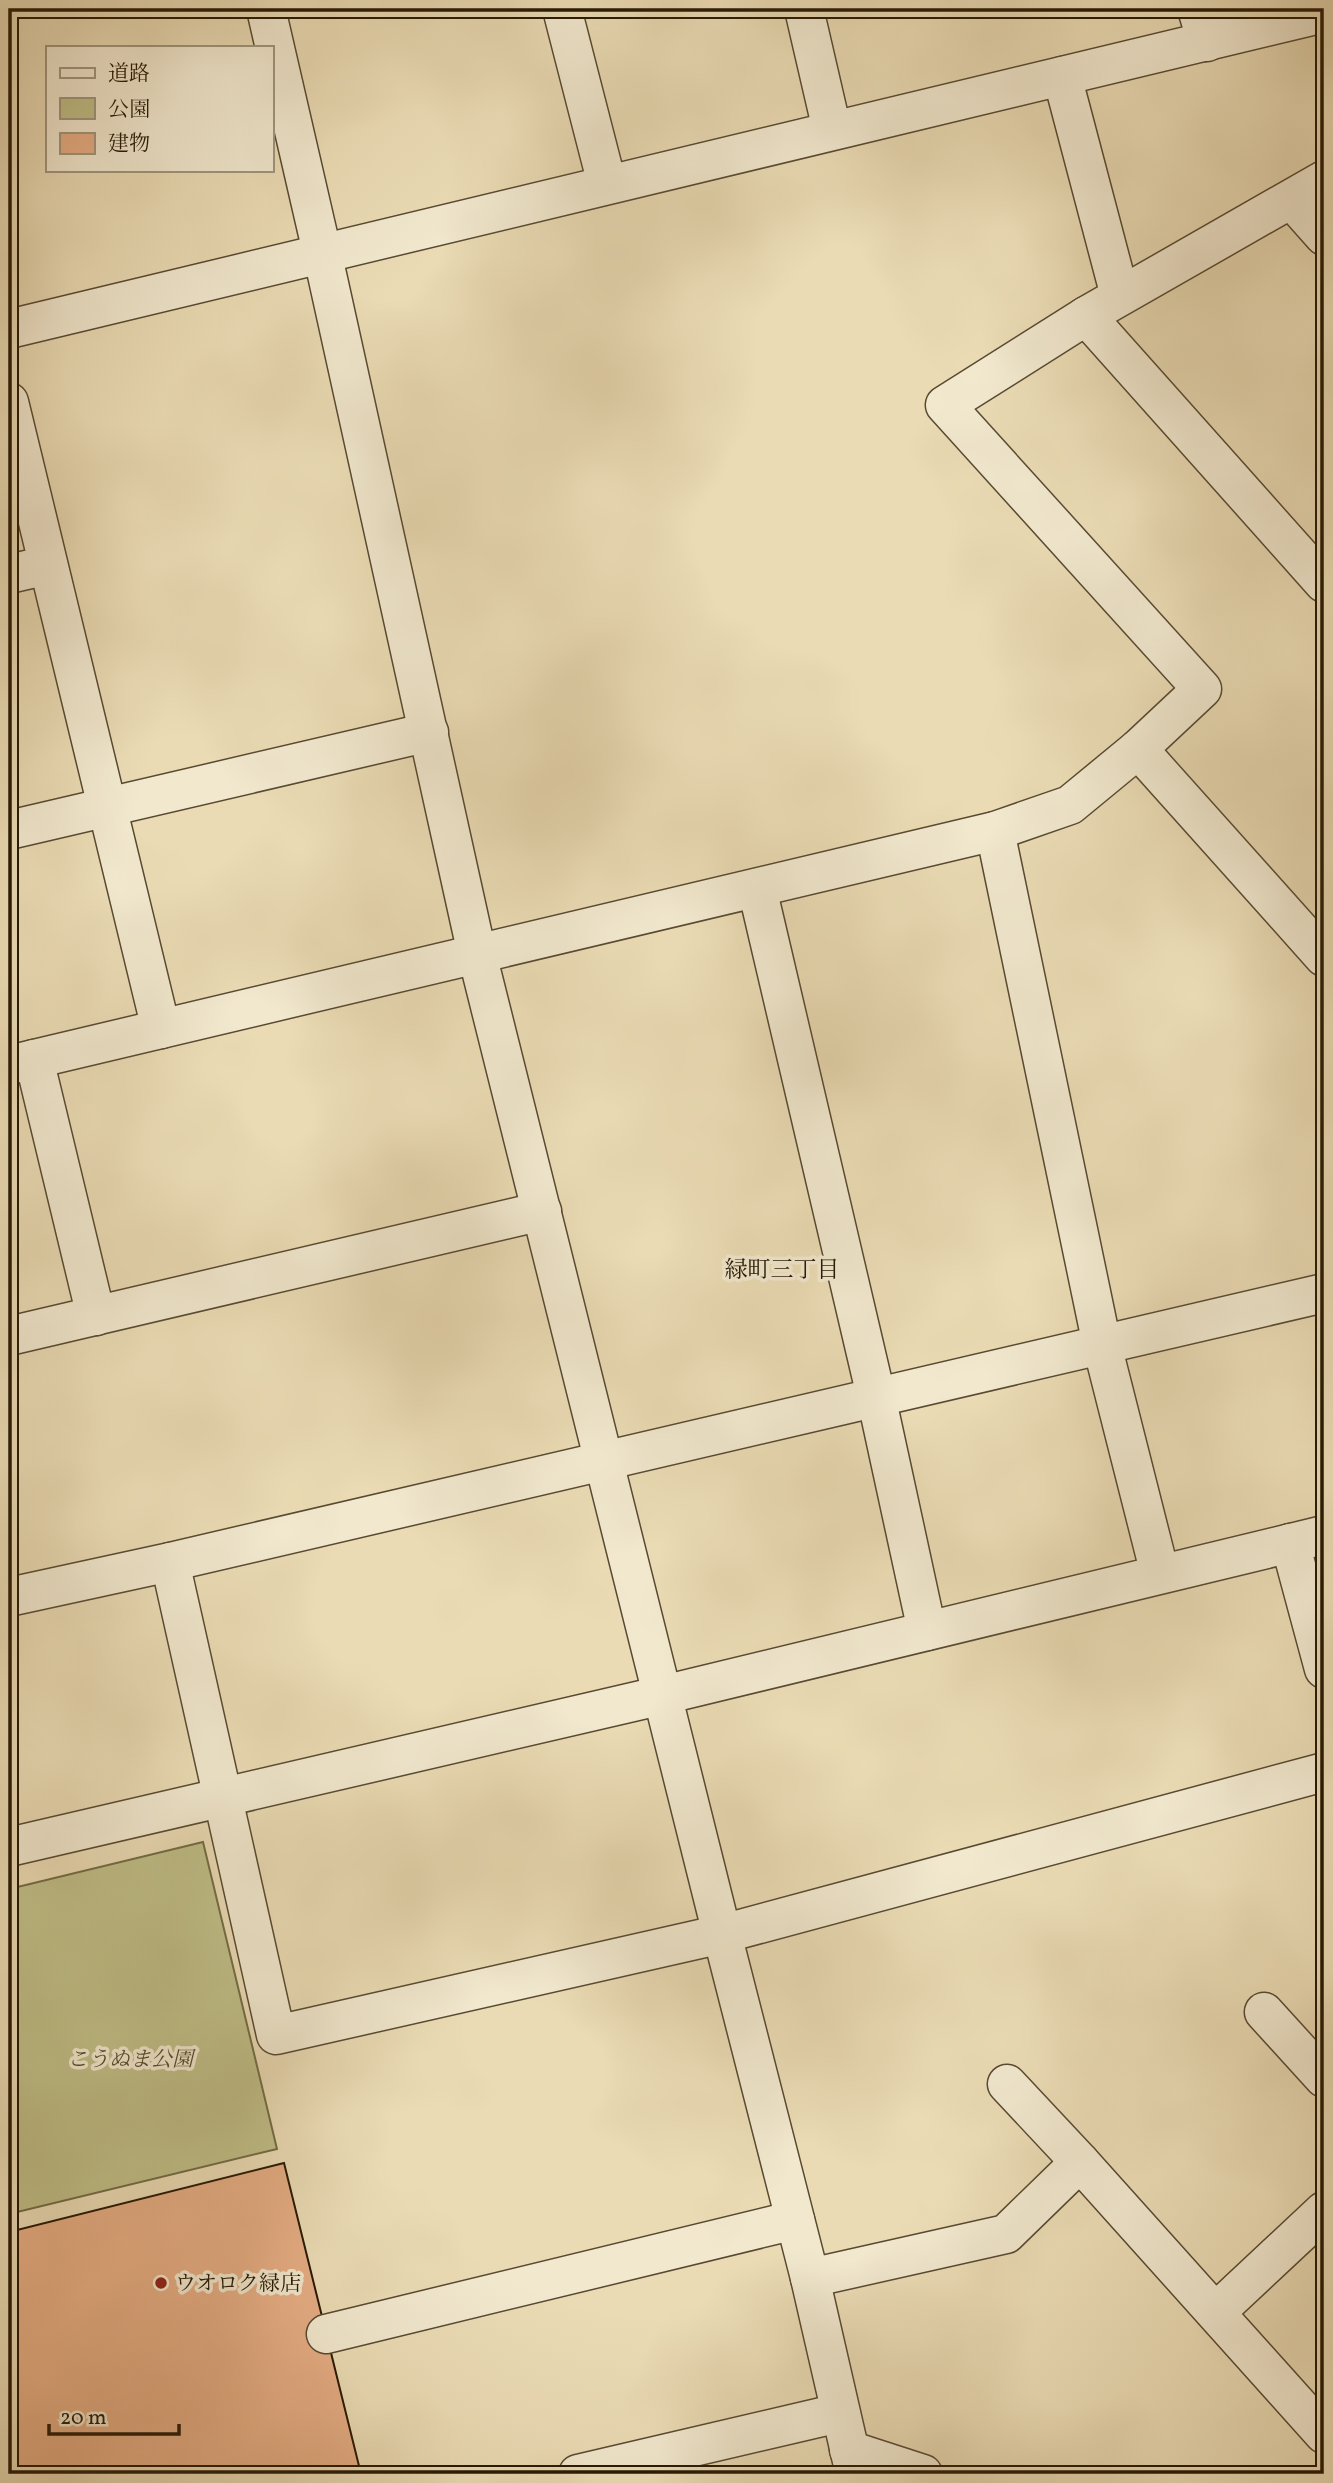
<svg xmlns="http://www.w3.org/2000/svg" width="1333" height="2483" viewBox="0 0 1333 2483" font-family="Vollkorn,'Noto Serif JP',serif">
	<rect width="100%" height="100%" fill="#eadbb4"/>
	<filter id="stains"><feTurbulence type="fractalNoise" baseFrequency=".00286" numOctaves="4"/><feColorMatrix values="0 0 0 0 .2 0 0 0 0 .09 0 0 0 0 .02 0 0 0 .5 -.17"/></filter>
	<radialGradient id="worn" r=".72"><stop offset=".6" stop-color="#630" stop-opacity="0"/><stop offset="1" stop-color="#630" stop-opacity=".3"/></radialGradient>
	<path fill="#bfbe87" stroke="#736c46" stroke-width="2" d="M 203,1842 L 277,2149 L 9,2214 L 9,1889 Z"/>
	<path fill="#e5ad84" stroke="#271a06" stroke-width="2" d="M 284,2163 L 361,2474 L 9,2474 L 9,2232 Z"/>
	<g fill="none" stroke-linecap="round" stroke-linejoin="round">
		<defs>
			<g id="minor">
				<path d="M 266,9 L 322,252 L 477,954 L 722,1934 L 810,2278 L 855,2474"/>
				<path d="M 562,9 L 607,184"/>
				<path d="M 804,9 L 832,130"/>
				<path d="M 1197,9 L 1207,42"/>
				<path d="M 1062,76 L 1120,296"/>
				<path d="M 1292,200 L 1324,236"/>
				<path d="M 1086,316 L 1324,583"/>
				<path d="M 9,329 L 1324,13"/>
				<path d="M 9,402 L 161,1029"/>
				<path d="M 9,574 L 48,565"/>
				<path d="M 1138,749 L 1324,957"/>
				<path d="M 9,830 L 429,732"/>
				<path d="M 995,831 L 1102,1345 L 1160,1574"/>
				<path d="M 757,888 L 876,1396 L 927,1631"/>
				<path d="M 34,1059 L 96,1316"/>
				<path d="M 9,1065 L 995,831 L 1070,805 L 1138,749 L 1202,689 L 945,405 L 1086,316 L 1324,180"/>
				<path d="M 9,1336 L 542,1211"/>
				<path d="M 1290,1543 L 1324,1669"/>
				<path d="M 170,1562 L 276,2035 L 722,1934 L 1324,1772"/>
				<path d="M 9,1597 L 170,1562 L 1324,1293"/>
				<path d="M 9,1847 L 663,1695 L 1324,1535"/>
				<path d="M 1264,2012 L 1324,2078"/>
				<path d="M 1007,2084 L 1080,2162 L 1324,2434"/>
				<path d="M 810,2278 L 1006,2234 L 1080,2162"/>
				<path d="M 1216,2312 L 1324,2211"/>
				<path d="M 326,2334 L 795,2220"/>
				<path d="M 849,2450 L 923,2474"/>
				<path d="M 578,2474 L 839,2413"/>
			</g>
		</defs>
		<use href="#minor" stroke="#584a32" stroke-width="41"/>
		<use href="#minor" stroke="#f1e8ce" stroke-width="38"/>
	</g>
	<circle fill="#8f2418" stroke="#f1e8ce" stroke-width="2.5" cx="161" cy="2283" r="7"/>
	<g text-anchor="middle" stroke-width="7" stroke-linejoin="round" paint-order="stroke">
		<g font-size="21" font-style="italic" fill="#554b2d" stroke="#f1e8ce">
			<text x="130" y="2066">こうぬま公園</text>
		</g>
		<g font-size="21" fill="#271a06" stroke="#f1e8ce" text-anchor="start">
			<text x="175" y="2290">ウオロク緑店</text>
		</g>
		<g font-size="23" fill="#271a06" stroke="#f1e8ce">
			<text x="782" y="1277">緑町三丁目</text>
		</g>
	</g>
	<rect width="1333" height="2483" fill="none" stroke="#eadbb4" stroke-width="35"/>
	<rect x="10" y="10" width="1312" height="2462" fill="none" stroke="#271a06" stroke-width="3.5"/>
	<rect x="18" y="18" width="1298" height="2448" fill="none" stroke="#271a06" stroke-width="2"/>
	<rect x="46" y="46" width="228" height="126" fill="#f1e8ce" stroke="#a0967e" stroke-width="2"/>
	<rect x="60" y="68" width="35" height="10" fill="#f1e8ce" stroke="#a0967e" stroke-width="2"/>
	<text x="108" y="80" font-size="21" fill="#271a06">道路</text>
	<rect x="60" y="98" width="35" height="21" fill="#bfbe87" stroke="#a0967e" stroke-width="2"/>
	<text x="108" y="116" font-size="21" fill="#271a06">公園</text>
	<rect x="60" y="133" width="35" height="21" fill="#e5ad84" stroke="#a0967e" stroke-width="2"/>
	<text x="108" y="150" font-size="21" fill="#271a06">建物</text>
	<path d="M49 2424v10h130v-10" fill="none" stroke="#271a06" stroke-width="3.5"/>
	<text x="60" y="2424" font-size="21" fill="#271a06" stroke="#f1e8ce" stroke-width="5" paint-order="stroke">20 m</text>
	<rect width="100%" height="100%" filter="url(#stains)"/>
	<rect width="100%" height="100%" fill="url(#worn)"/>
</svg>
